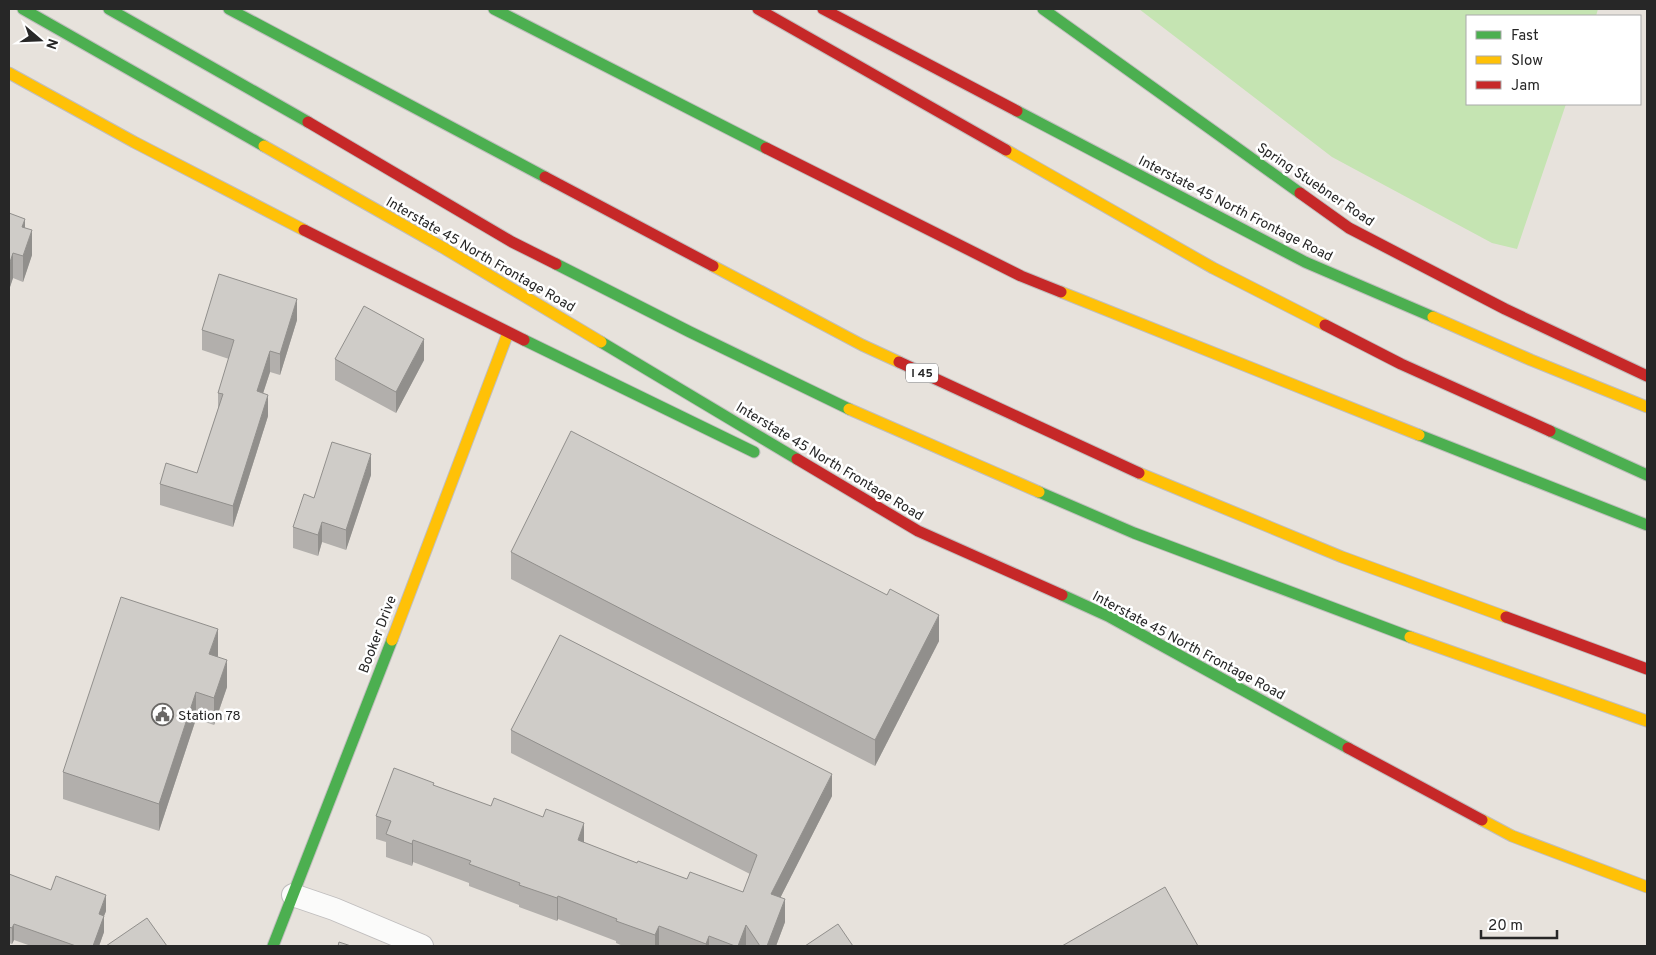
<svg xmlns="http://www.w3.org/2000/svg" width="1656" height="955" viewBox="0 0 1656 955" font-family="Overpass,sans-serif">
	<rect width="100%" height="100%" fill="#e7e2dc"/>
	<path fill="#c5e4b2" d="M 1139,9 L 1598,9 L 1596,16 L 1467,16 L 1467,104 L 1566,104 L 1517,249 L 1492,243 L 1332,157 Z"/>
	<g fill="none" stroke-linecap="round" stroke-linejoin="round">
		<defs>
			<path id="street" d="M 293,895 L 334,909 L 422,946"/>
			<g id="fast">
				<path d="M 23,9 L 264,146"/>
				<path d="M 109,9 L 308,122"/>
				<path d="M 229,9 L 545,177"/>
				<path d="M 494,9 L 766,148"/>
				<path d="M 1043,9 L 1300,193"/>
				<path d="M 1017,111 L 1305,262 L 1433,317"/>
				<path d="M 556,264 L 690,332 L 849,409"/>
				<path d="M 524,340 L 754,452"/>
				<path d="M 601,342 L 797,459"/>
				<path d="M 1550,431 L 1647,475"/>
				<path d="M 1419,435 L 1647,525"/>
				<path d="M 1039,492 L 1134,533 L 1410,637"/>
				<path d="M 1062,595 L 1108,616 L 1348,748"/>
				<path d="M 273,946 L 392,640"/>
			</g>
			<g id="slow">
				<path d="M 9,73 L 134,142 L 304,230"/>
				<path d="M 264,146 L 442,247 L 601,342"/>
				<path d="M 1006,150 L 1213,268 L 1325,325"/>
				<path d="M 713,266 L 862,345 L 899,362"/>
				<path d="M 1061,292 L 1419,435"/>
				<path d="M 1433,317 L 1531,360 L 1647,407"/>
				<path d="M 849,409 L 1039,492"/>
				<path d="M 1139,473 L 1342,557 L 1506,617"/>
				<path d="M 1410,637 L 1647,721"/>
				<path d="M 392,640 L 508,333"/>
				<path d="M 1482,820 L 1512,836 L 1647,887"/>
			</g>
			<g id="jam">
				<path d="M 758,9 L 1006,150"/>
				<path d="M 823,9 L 1017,111"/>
				<path d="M 308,122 L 512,242 L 556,264"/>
				<path d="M 766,148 L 1021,276 L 1061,292"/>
				<path d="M 545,177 L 713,266"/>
				<path d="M 1300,193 L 1349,228 L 1505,309 L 1647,376"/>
				<path d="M 304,230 L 524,340"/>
				<path d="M 1325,325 L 1401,364 L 1550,431"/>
				<path d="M 899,362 L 1139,473"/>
				<path d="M 797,459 L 918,531 L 1062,595"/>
				<path d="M 1506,617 L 1647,669"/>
				<path d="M 1348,748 L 1482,820"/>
			</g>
		</defs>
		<use href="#street" stroke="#c0bebe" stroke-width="24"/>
		<use href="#fast" stroke="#c0bebe" stroke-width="13"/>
		<use href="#slow" stroke="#c0bebe" stroke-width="13"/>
		<use href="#jam" stroke="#c0bebe" stroke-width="13"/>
		<use href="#street" stroke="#fbfbfa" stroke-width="22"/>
		<use href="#fast" stroke="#4caf50" stroke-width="11"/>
		<use href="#slow" stroke="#ffc107" stroke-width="11"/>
		<use href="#jam" stroke="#c62828" stroke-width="11"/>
	</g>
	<g fill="#b2afac">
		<path d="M 9,213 L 25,227 L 32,255 L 23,282 L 13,278 L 9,290 Z"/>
		<path d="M 297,320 L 280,375 L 270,372 L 263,393 L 268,416 L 233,527 L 160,505 L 160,484 L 197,473 L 218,409 L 218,393 L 229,359 L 202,350 L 202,330 Z"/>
		<path d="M 335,359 L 424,360 L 396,413 L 335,380 Z"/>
		<path d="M 371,475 L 346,550 L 322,542 L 318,556 L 293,548 L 293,527 L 314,498 Z"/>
		<path d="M 511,552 L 939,641 L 875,766 L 511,579 Z"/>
		<path d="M 218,656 L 217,657 L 227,687 L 214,725 L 196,719 L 159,831 L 63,799 L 63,772 Z"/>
		<path d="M 511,730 L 832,796 L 780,898 L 785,922 L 776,946 L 623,946 L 616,943 L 616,941 L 558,919 L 557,921 L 519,907 L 519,905 L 469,886 L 469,883 L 413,862 L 412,866 L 386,857 L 386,842 L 376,839 L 376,816 L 434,786 L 637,863 L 687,879 L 743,892 L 750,874 L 511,753 Z"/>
		<path d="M 9,874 L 106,911 L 104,916 L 104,932 L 99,946 L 31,946 L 14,940 L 12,944 L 9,943 Z"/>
	</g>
	<g fill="#918f8c">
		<path d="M 25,219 L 25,244 L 22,227 Z"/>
		<path d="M 32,230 L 32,255 L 23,282 L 23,256 Z"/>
		<path d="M 13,253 L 13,278 L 9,290 L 9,265 Z"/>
		<path d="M 297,299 L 297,320 L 280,375 L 280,354 Z"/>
		<path d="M 424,339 L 424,360 L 396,413 L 396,392 Z"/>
		<path d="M 270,351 L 270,372 L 257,412 L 257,391 Z"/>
		<path d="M 268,395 L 268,416 L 233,527 L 233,506 Z"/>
		<path d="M 371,454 L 371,475 L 346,550 L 346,530 Z"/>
		<path d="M 322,522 L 322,542 L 318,556 L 318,535 Z"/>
		<path d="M 939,615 L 939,641 L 875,766 L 875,740 Z"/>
		<path d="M 218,629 L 218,656 L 209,681 L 209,654 Z"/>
		<path d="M 227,660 L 227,687 L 214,725 L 214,698 Z"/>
		<path d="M 196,692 L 196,719 L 159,831 L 159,804 Z"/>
		<path d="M 832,774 L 832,796 L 771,916 L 771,894 Z"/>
		<path d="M 584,823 L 584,845 L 578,840 Z"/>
		<path d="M 413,840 L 413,862 L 412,866 L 412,844 Z"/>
		<path d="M 106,895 L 106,911 L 104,916 L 104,932 L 99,946 L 93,946 L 99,914 Z"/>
		<path d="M 558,896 L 558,919 L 557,921 L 557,898 Z"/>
		<path d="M 785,899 L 785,922 L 776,946 L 767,946 Z"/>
		<path d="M 14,924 L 14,940 L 12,944 L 12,928 Z"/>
		<path d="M 746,925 L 746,946 L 738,946 Z"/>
		<path d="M 659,926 L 659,946 L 655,946 L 655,935 Z"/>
		<path d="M 709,936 L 709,946 L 706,946 L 706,944 Z"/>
	</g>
	<g fill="#cfccc8" stroke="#918f8c">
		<path d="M 9,213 L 25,219 L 22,227 L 32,230 L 23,256 L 13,253 L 9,265 Z"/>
		<path d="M 219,274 L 297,299 L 280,354 L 270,351 L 257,391 L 268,395 L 233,506 L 160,484 L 166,463 L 197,473 L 223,394 L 218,393 L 234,340 L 202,330 Z"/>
		<path d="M 364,306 L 424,339 L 396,392 L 335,359 Z"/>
		<path d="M 571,431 L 887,595 L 890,589 L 939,615 L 875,740 L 511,552 Z"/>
		<path d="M 332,442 L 371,454 L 346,530 L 322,522 L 318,535 L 293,527 L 304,494 L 314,498 Z"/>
		<path d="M 121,597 L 218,629 L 209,654 L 227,660 L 214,698 L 196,692 L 159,804 L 63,772 Z"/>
		<path d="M 560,635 L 832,774 L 771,894 L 785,899 L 767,946 L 760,946 L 746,925 L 738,946 L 735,946 L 709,936 L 706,944 L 659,926 L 655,935 L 616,921 L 617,919 L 558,896 L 557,898 L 519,885 L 520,883 L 469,864 L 471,861 L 413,840 L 412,844 L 386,834 L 391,821 L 376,816 L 394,768 L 434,783 L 433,785 L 491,806 L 494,798 L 543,817 L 546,809 L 584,823 L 578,840 L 637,863 L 638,861 L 687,879 L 690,872 L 743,892 L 757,855 L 511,730 Z"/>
		<path d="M 9,874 L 51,890 L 56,876 L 106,895 L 99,914 L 104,916 L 93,946 L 76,946 L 14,924 L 12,928 L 9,927 Z"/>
		<path d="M 1165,887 L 1198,946 L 1062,946 Z"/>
		<path d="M 147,918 L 167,946 L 106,946 Z"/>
		<path d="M 838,924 L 853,946 L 805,946 Z"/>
		<path d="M 339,942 L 351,946 L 338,946 Z"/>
	</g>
	<defs>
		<symbol id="civic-ring" viewBox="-11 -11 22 22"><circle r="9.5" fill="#fff" stroke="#6a6866" stroke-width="1.5"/><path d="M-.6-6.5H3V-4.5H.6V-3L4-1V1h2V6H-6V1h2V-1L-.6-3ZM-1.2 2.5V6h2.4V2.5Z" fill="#6a6866"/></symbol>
	</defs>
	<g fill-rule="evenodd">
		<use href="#civic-ring" x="150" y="702" width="25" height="25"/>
	</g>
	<g text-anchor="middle" stroke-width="5" stroke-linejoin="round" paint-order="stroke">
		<rect fill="#fff" stroke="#686868" stroke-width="1" x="906" y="363.5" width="32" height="19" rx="4"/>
		<g font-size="12" font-weight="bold" fill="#272727">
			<text x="922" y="377">I 45</text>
		</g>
		<g font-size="14" fill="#272727" stroke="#fff">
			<text transform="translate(1316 184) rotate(34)" y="5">Spring Stuebner Road</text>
			<text transform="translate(1236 208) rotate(27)" y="5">Interstate 45 North Frontage Road</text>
			<text transform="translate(481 254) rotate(30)" y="5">Interstate 45 North Frontage Road</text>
			<text transform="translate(830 461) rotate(31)" y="5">Interstate 45 North Frontage Road</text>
			<text transform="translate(377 634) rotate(-69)" y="5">Booker Drive</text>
			<text transform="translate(1189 645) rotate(28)" y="5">Interstate 45 North Frontage Road</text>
		</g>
		<g font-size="14" fill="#272727" stroke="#fff" text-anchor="start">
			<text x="178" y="720">Station 78</text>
		</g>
	</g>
	<rect width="1656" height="955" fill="none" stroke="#272727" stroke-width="20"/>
	<rect x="1466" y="15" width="175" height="90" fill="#ffffff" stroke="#a9a9a9"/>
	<rect x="1476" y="31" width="25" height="8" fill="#4caf50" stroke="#a9a9a9"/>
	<text x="1511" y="40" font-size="15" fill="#272727">Fast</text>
	<rect x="1476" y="56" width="25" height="8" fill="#ffc107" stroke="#a9a9a9"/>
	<text x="1511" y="65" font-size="15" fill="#272727">Slow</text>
	<rect x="1476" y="81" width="25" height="8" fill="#c62828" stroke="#a9a9a9"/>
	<text x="1511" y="90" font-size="15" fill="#272727">Jam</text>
	<g transform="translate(40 40) rotate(109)" stroke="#ffffff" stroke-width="4" paint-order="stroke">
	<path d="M0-4L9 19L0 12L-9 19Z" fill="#272727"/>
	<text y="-8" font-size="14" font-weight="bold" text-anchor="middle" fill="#272727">N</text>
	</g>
	<path d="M1481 930v8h76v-8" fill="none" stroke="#272727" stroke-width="2.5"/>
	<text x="1488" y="930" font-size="15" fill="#272727" stroke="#ffffff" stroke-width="4" paint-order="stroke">20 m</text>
</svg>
